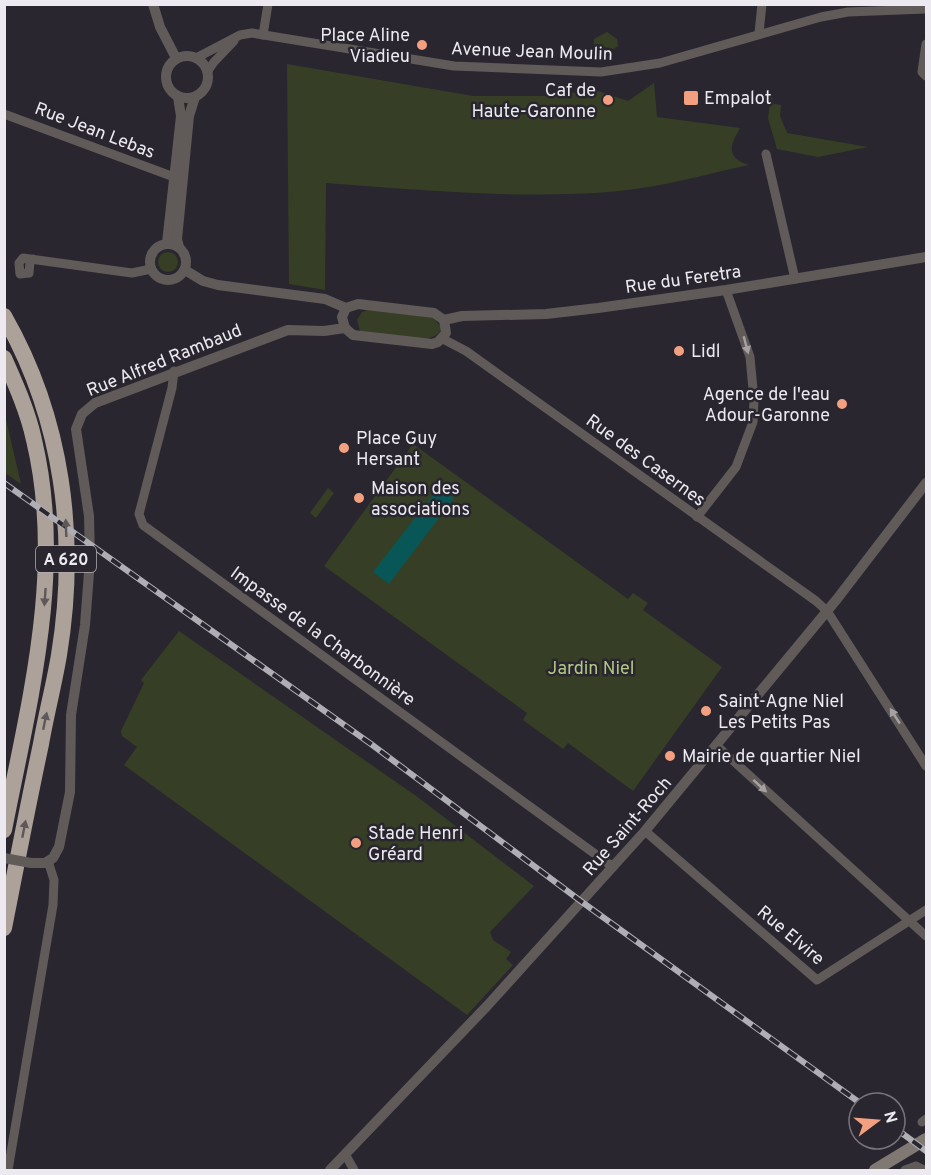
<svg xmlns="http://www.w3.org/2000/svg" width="931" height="1175" viewBox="0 0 931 1175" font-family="Overpass,sans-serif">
	<rect width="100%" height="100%" fill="#29262f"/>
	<g fill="#363f25">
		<path d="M 607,32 L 617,39 L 618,46 L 614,49 L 594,45 L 594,39 Z"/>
		<path d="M 287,64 L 473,96 L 547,96 L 595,90 L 628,101 L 654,83 L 657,117 L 740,128 C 731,144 724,157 749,165 C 706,174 662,187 619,191 C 521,200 423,190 326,183 L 325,290 L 289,284 Z"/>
		<path d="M 771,95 L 774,104 L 781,105 L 780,116 L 787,133 L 868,147 L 818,157 L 777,149 L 768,118 Z"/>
		<circle cx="168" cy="262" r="10"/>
		<path d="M 371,309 L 433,318 L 440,326 L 440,331 C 429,349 379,334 360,331 L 357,320 L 362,312 Z"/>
		<path d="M 5,415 L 21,484 L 5,473 Z"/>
		<path d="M 413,444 L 628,599 L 633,593 L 648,603 L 643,610 L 722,667 L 633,791 L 568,743 L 563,749 L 523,720 L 527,713 L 324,566 Z"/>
		<path d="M 328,488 L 334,493 L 316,518 L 310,513 Z"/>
		<path d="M 179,631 L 419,798 L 534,886 L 490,932 L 493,940 L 511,952 L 506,959 L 513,965 L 467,1015 L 124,765 L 137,747 L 122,736 L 121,731 L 144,683 L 141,680 Z"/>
	</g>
	<path fill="#085656" d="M 439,487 L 454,498 L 389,584 L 373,572 Z"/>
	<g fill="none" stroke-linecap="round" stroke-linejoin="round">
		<g stroke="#605b58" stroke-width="9">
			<path d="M 759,33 L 762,4"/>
			<path d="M 263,35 L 268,4"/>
			<path d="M 926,44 L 922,72 L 926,76"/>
			<path d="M 196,58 L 240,35 L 252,33 L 454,66 L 601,72 L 660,63 L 821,17 L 848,12 L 926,9"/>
			<path d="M 207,72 L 214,62 L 234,41"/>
			<path d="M 4,114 L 174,177"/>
			<path d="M 766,154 L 795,279"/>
			<path d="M 33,259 L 30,262 L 29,273 L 20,274 L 19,263 L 23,258 L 132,273 L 151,269"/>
			<path d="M 443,339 L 466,351 L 816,601 L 827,611 L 926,766"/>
			<path d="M 174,371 L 172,388 L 139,514 L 143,525 L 613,867"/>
			<path d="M 697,517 L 736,467 L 753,422 L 754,400 L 750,357 L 726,290"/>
			<path d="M 717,746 L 926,936"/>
			<path d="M 645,831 L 817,980 L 926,910"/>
			<path d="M 922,1122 L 926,1119"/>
			<path d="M 345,1154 L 354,1170"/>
			<path d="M 8,1170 L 53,905 L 54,880 L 48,861"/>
			<path d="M 905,1170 L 916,1166 L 924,1170"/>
		</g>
		<g stroke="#605b58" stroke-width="10">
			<path d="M 153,4 L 160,27 L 176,58"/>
			<circle cx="187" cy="77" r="21"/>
			<path d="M 167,243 L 181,116 L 178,97"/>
			<circle cx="168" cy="262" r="18"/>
			<path d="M 179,247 L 177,239 L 189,116 L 195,97"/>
			<path d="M 185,270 L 203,281 L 218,285 L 325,299 L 346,308"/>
			<path d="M 358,304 L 434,313 L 444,320 L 446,333 L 438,342 L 432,344 L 353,335 L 345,328 L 342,317 L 346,308 Z"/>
			<path d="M 444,320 L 462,316 L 546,314 L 598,308 L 726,290 L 926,257"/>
			<path d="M 31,863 L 45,863 L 53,858 L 59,847 L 70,792 L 71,715 L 85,625 L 90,560 L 89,516 L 76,429 L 82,414 L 95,403 L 288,330 L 324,331 L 345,328"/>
			<path d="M 330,1170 L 487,1006 L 645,831 L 837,599 L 926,483"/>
		</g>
		<path stroke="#7f7873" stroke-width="12" d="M 875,1170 L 926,1139"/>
		<g stroke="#ada29a" stroke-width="16">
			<path d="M 4,316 C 63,419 78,538 59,655 C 54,685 46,715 41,744 C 28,805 16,867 4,928"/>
			<path d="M 4,358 C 16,385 28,412 34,440 C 65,570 29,702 4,830"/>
		</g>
		<defs>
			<g id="rail">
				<path d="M 4,483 L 371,744 L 582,902 L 860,1103"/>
				<path d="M 895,1128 L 926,1151"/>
			</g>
		</defs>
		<use href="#rail" stroke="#b0aeb5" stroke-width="6"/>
		<use href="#rail" stroke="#29262f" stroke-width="4" stroke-dasharray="11" stroke-linecap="butt"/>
		<path stroke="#605b58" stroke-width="10" d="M 4,858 L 31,863"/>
	</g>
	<defs><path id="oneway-solid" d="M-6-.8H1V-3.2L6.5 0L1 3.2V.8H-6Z" transform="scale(1.5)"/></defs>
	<g fill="#a6a2a4">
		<use href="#oneway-solid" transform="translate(746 345) rotate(75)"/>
		<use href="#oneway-solid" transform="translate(895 716) rotate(-123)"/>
		<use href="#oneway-solid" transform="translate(760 786) rotate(42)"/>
	</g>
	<g fill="#5e585a">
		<use href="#oneway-solid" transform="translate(66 528) rotate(-92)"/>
		<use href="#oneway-solid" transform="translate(45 597) rotate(94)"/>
		<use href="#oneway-solid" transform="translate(45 721) rotate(-78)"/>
		<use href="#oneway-solid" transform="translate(24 829) rotate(-79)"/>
	</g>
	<g fill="#f3a081" stroke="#29262f" stroke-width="2">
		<circle cx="422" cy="45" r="6"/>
		<rect x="683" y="90" width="16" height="16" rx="3"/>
		<circle cx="608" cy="100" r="6"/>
		<circle cx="679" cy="351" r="6"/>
		<circle cx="842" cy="404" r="6"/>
		<circle cx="344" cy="448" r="6"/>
		<circle cx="359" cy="498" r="6"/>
		<circle cx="706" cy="711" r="6"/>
		<circle cx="670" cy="756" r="6"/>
		<circle cx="356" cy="843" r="6"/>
	</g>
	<g text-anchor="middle" stroke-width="5" stroke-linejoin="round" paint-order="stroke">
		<rect fill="#29262f" stroke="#b2afb6" stroke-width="1.5" x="36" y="546" width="60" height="26" rx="4.5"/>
		<g font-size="16" font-weight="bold" fill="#eceaf0">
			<text x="66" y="565">A 620</text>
		</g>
		<g font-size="18" fill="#eceaf0" stroke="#29262f" text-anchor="start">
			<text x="410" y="41" text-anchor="end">Place Aline<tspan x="410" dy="21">Viadieu</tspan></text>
			<text x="596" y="96" text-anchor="end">Caf de<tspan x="596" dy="21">Haute-Garonne</tspan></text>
			<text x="704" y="104">Empalot</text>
			<text x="691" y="357">Lidl</text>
			<text x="830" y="400" text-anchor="end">Agence de l'eau<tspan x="830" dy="21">Adour-Garonne</tspan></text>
			<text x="356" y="444">Place Guy<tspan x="356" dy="21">Hersant</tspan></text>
			<text x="371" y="494">Maison des<tspan x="371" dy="21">associations</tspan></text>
			<text x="718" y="707">Saint-Agne Niel<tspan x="718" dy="21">Les Petits Pas</tspan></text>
			<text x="682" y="762">Mairie de quartier Niel</text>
			<text x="368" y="839">Stade Henri<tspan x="368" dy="21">Gréard</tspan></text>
		</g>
		<g font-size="18" fill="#eceaf0" stroke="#29262f">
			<text transform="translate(532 51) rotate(2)" y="6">Avenue Jean Moulin</text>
			<text transform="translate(95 130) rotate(21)" y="6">Rue Jean Lebas</text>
			<text transform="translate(683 279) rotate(-8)" y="6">Rue du Feretra</text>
			<text transform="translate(164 360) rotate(-22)" y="6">Rue Alfred Rambaud</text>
			<text transform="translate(646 460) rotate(36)" y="6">Rue des Casernes</text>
			<text transform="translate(323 636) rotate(36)" y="6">Impasse de la Charbonnière</text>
			<text transform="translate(627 826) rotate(-49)" y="6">Rue Saint-Roch</text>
			<text transform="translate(791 935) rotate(40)" y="6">Rue Elvire</text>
		</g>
		<g font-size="18" fill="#b1c983" stroke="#29262f">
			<text x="591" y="674">Jardin Niel</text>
		</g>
	</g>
	<rect width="931" height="1175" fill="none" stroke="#eceaf0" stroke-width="12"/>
	<g transform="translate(877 1121) rotate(74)"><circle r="28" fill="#29262f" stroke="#77747c" stroke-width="1.5"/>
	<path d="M0-4.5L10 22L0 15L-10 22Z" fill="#f3a081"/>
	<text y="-9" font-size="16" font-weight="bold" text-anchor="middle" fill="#eceaf0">N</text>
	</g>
</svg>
